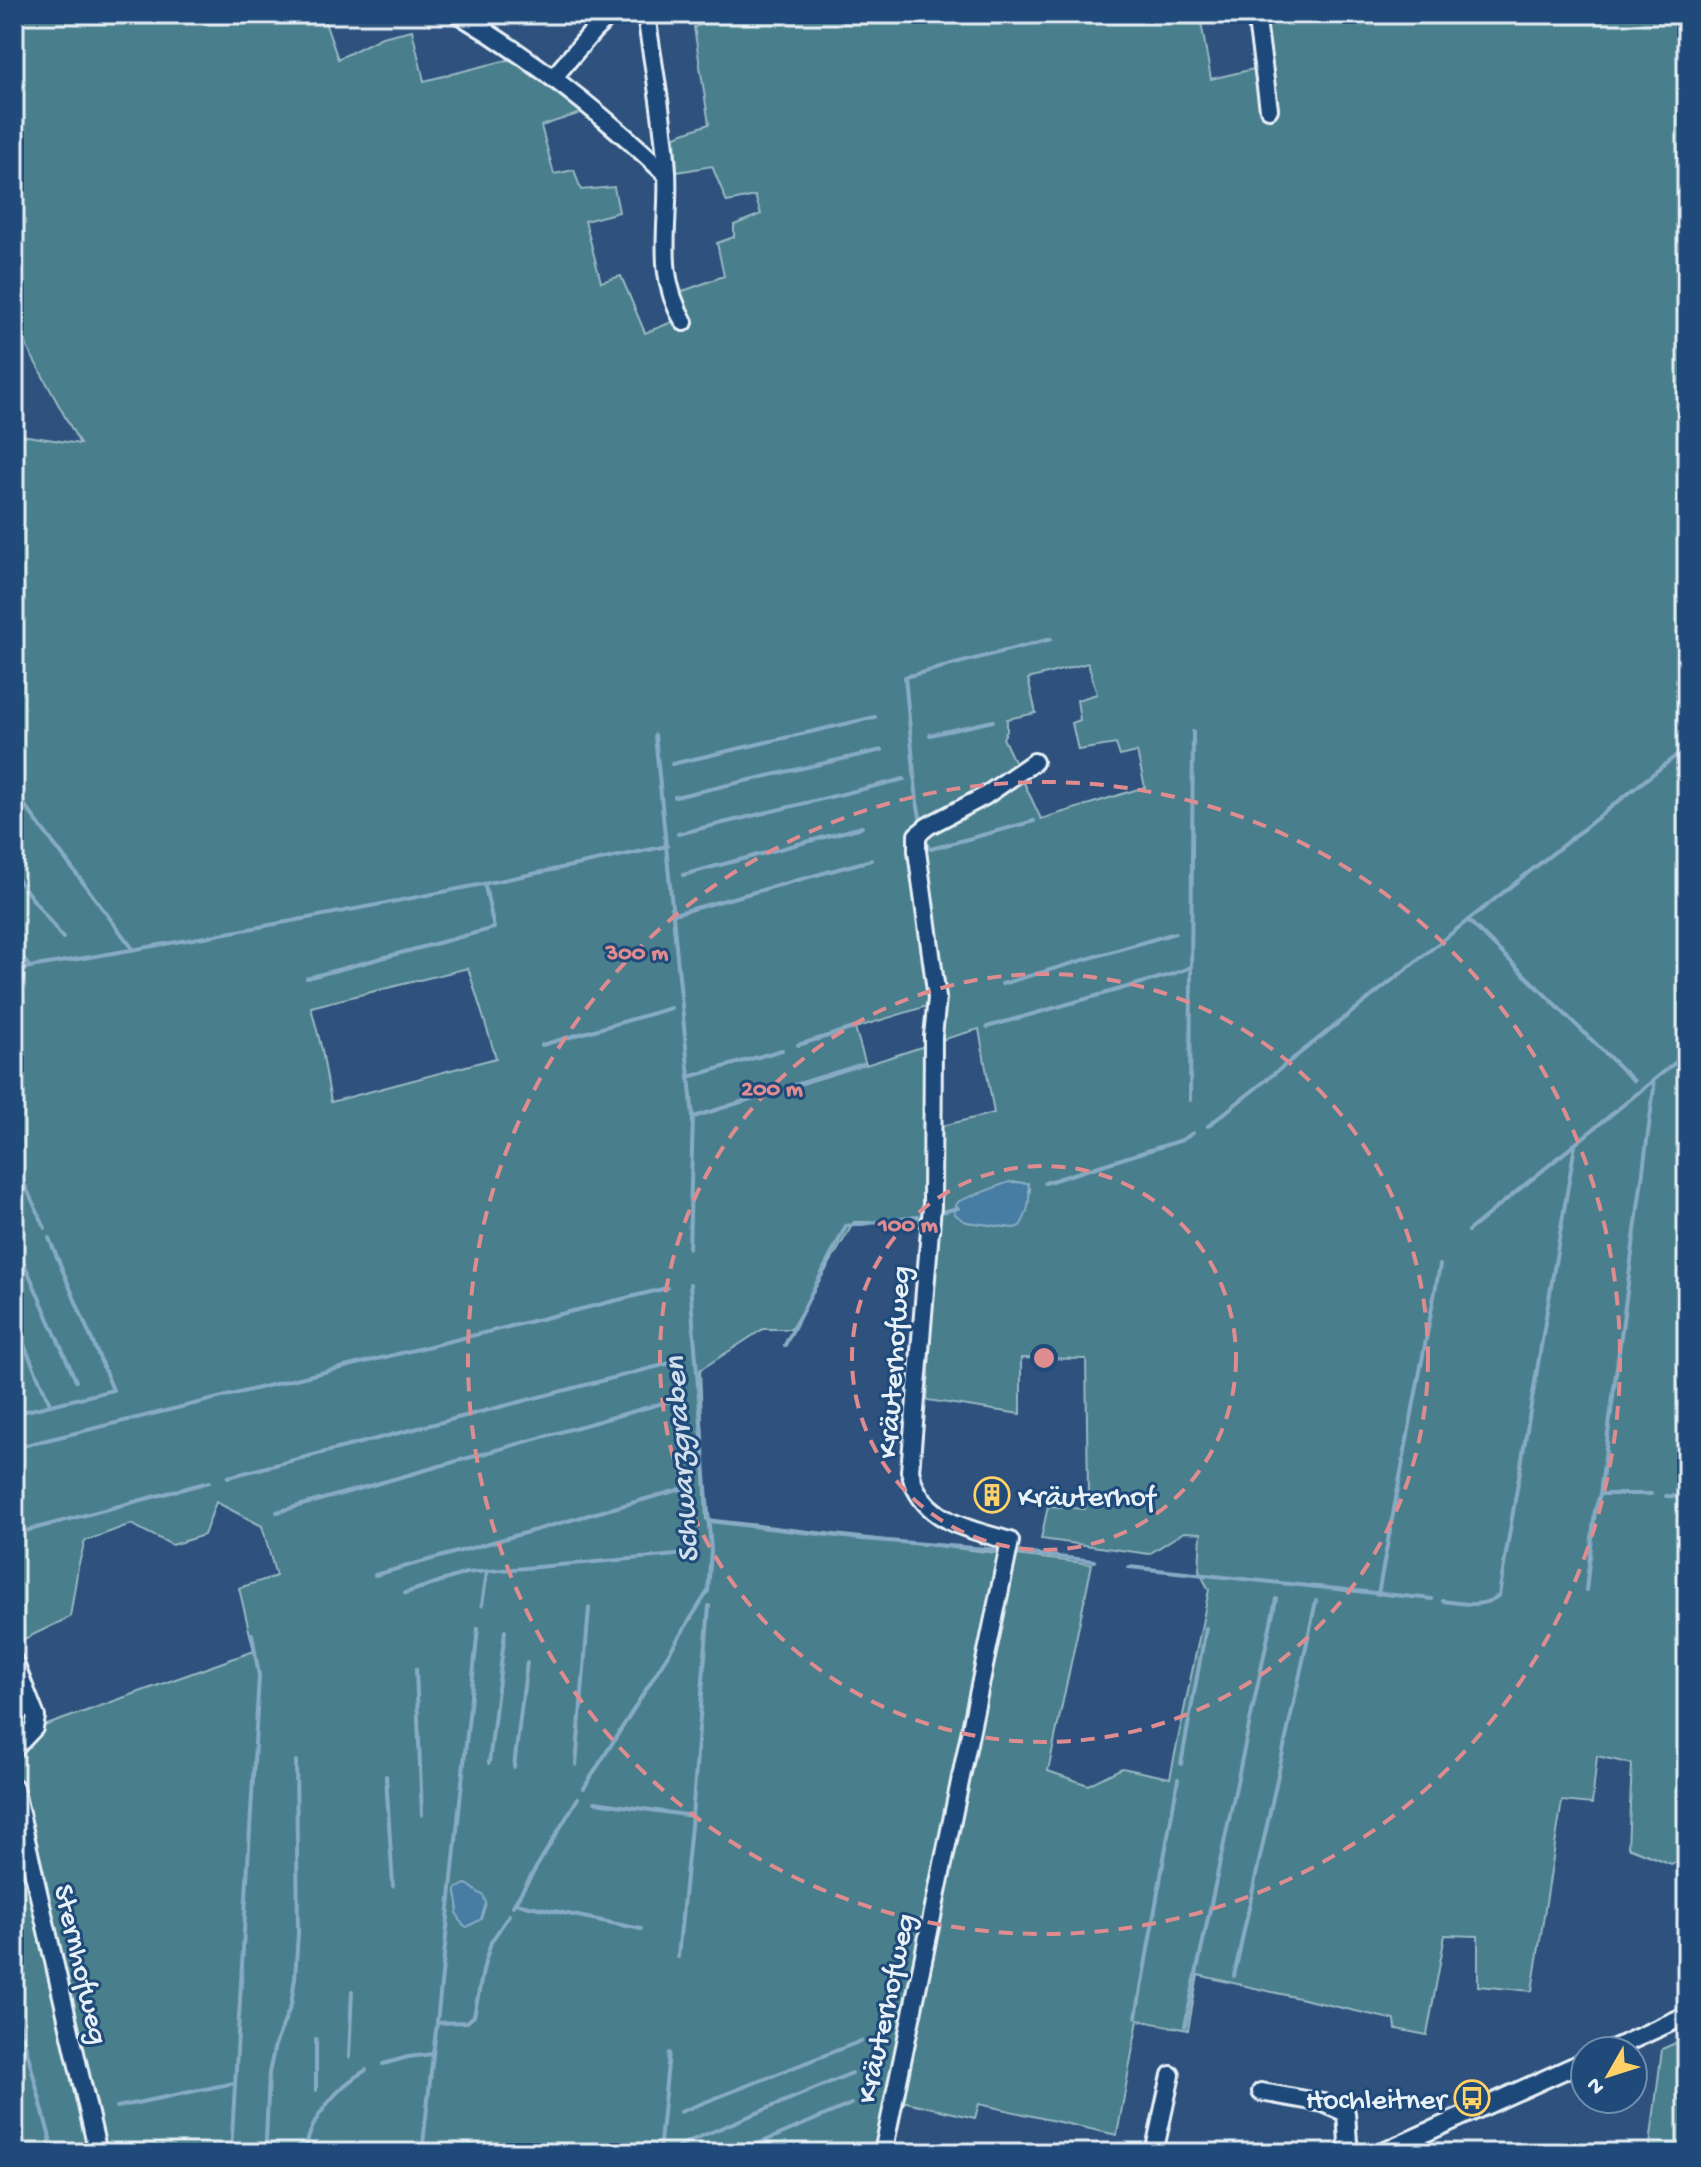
<svg xmlns="http://www.w3.org/2000/svg" width="1701" height="2167" viewBox="0 0 1701 2167" font-family="'Gochi Hand',sans-serif">
	<rect width="100%" height="100%" fill="#2e527d"/>
	<filter id="ink" filterUnits="userSpaceOnUse"><feTurbulence type="fractalNoise" baseFrequency=".0125" numOctaves="2"/><feDisplacementMap in="SourceGraphic" scale="16" xChannelSelector="R" yChannelSelector="G"/><feConvolveMatrix kernelMatrix="1 2 1 2 8 2 1 2 1" color-interpolation-filters="sRGB"/></filter>
	<g filter="url(#ink)">
		<g fill="#487e8c" stroke="#98b8c2" stroke-width="2" fill-rule="evenodd">
			<path d="M 14,14 L 322,14 L 338,59 L 382,37 L 412,30 L 424,81 L 507,60 L 521,62 L 549,88 L 584,112 L 541,126 L 554,174 L 574,170 L 581,190 L 614,187 L 619,212 L 585,221 L 601,282 L 621,276 L 645,333 L 677,320 L 675,294 L 724,276 L 717,243 L 734,237 L 734,225 L 761,214 L 755,196 L 727,202 L 712,166 L 677,172 L 675,136 L 709,124 L 694,27 L 738,14 L 1173,14 L 1181,16 L 1187,21 L 1201,22 L 1211,79 L 1258,68 L 1251,14 L 1687,14 L 1687,1858 L 1671,1864 L 1628,1847 L 1632,1764 L 1597,1756 L 1592,1804 L 1562,1801 L 1532,1991 L 1478,1986 L 1478,1936 L 1445,1935 L 1427,2035 L 1396,2029 L 1395,2020 L 1198,1975 L 1188,2030 L 1138,2020 L 1117,2135 L 979,2104 L 975,2118 L 889,2098 L 877,2153 L 14,2153 L 14,1690 L 25,1718 L 19,1735 L 254,1651 L 239,1588 L 276,1576 L 262,1526 L 216,1502 L 204,1535 L 172,1545 L 131,1524 L 85,1541 L 78,1567 L 70,1617 L 14,1644 L 14,434 L 80,444 L 16,327 L 14,328 ZM 1088,663 L 1097,694 L 1077,700 L 1080,720 L 1072,723 L 1078,750 L 1116,744 L 1120,756 L 1137,752 L 1145,787 L 1041,819 L 1003,738 L 1007,731 L 1007,719 L 1036,713 L 1028,679 ZM 468,968 L 496,1058 L 331,1102 L 322,1050 L 311,1007 ZM 940,1002 L 938,1041 L 979,1029 L 994,1113 L 930,1129 L 931,1044 L 866,1065 L 855,1028 ZM 1018,1182 L 1030,1188 C 1028,1210 1028,1211 1014,1228 L 967,1222 L 955,1214 C 975,1199 992,1184 1018,1182 ZM 854,1222 L 938,1222 L 927,1400 L 1021,1414 L 1021,1358 L 1086,1359 L 1088,1492 L 1085,1509 L 1048,1506 L 1041,1539 L 1149,1554 L 1184,1532 L 1201,1533 L 1199,1571 L 1209,1590 L 1170,1778 L 1122,1768 L 1088,1785 L 1048,1771 L 1092,1564 L 706,1519 L 700,1370 L 763,1329 L 791,1329 Z"/>
			<path d="M 1687,2038 L 1687,2153 L 1649,2153 L 1662,2049 Z"/>
		</g>
		<g fill="#467ca3" stroke="#87abc5" stroke-width="2">
			<path d="M 1009,1182 L 1028,1183 C 1031,1198 1028,1214 1020,1226 L 1014,1228 L 967,1222 L 962,1220 L 955,1214 L 954,1208 L 959,1201 Z"/>
			<path d="M 465,1884 C 472,1885 476,1893 483,1895 L 486,1903 L 481,1919 L 467,1927 L 462,1924 L 457,1913 C 461,1901 455,1899 456,1889 Z"/>
		</g>
		<g fill="none" stroke-linecap="round" stroke-linejoin="round">
			<g stroke="#87abc5" stroke-width="4">
				<path d="M 655,735 L 693,1117 L 689,1248"/>
				<path d="M 930,735 L 993,721"/>
				<path d="M 672,764 L 875,717"/>
				<path d="M 14,791 L 133,949"/>
				<path d="M 675,797 L 882,750"/>
				<path d="M 921,822 L 917,802 L 905,677 L 1051,639"/>
				<path d="M 678,834 L 904,779"/>
				<path d="M 926,839 L 928,848 L 931,849 L 1034,821"/>
				<path d="M 14,875 L 63,938"/>
				<path d="M 683,875 L 862,827"/>
				<path d="M 674,914 L 871,860"/>
				<path d="M 1468,920 L 1634,1081"/>
				<path d="M 14,946 L 29,966"/>
				<path d="M 14,973 L 30,967 C 243,932 455,891 667,846"/>
				<path d="M 307,978 L 494,928 L 485,886"/>
				<path d="M 1002,984 L 1175,933"/>
				<path d="M 987,1027 L 1173,974 L 1191,967"/>
				<path d="M 542,1045 L 671,1008"/>
				<path d="M 798,1045 L 854,1028"/>
				<path d="M 689,1077 L 782,1050"/>
				<path d="M 789,1087 L 863,1064"/>
				<path d="M 1190,1100 L 1193,732"/>
				<path d="M 694,1117 L 779,1090"/>
				<path d="M 1208,1126 L 1687,747"/>
				<path d="M 14,1162 L 45,1228"/>
				<path d="M 1045,1183 L 1182,1140 L 1193,1133"/>
				<path d="M 941,1212 L 958,1208"/>
				<path d="M 1468,1231 L 1687,1053"/>
				<path d="M 17,1247 L 76,1381"/>
				<path d="M 14,1322 L 50,1404"/>
				<path d="M 785,1345 L 846,1226 L 925,1216"/>
				<path d="M 14,1414 L 113,1390 L 49,1238"/>
				<path d="M 14,1448 L 667,1288"/>
				<path d="M 228,1477 L 675,1362"/>
				<path d="M 1601,1494 L 1651,1494"/>
				<path d="M 1666,1496 L 1687,1497"/>
				<path d="M 277,1512 L 677,1399"/>
				<path d="M 709,1521 L 863,1539 L 998,1550"/>
				<path d="M 14,1534 L 209,1482"/>
				<path d="M 1013,1552 L 1095,1561"/>
				<path d="M 1129,1567 L 1432,1599"/>
				<path d="M 375,1575 L 685,1488"/>
				<path d="M 1586,1590 L 1595,1511 L 1600,1494 L 1654,1088 L 1653,1081"/>
				<path d="M 405,1593 L 466,1573 L 677,1555"/>
				<path d="M 1378,1594 L 1440,1265"/>
				<path d="M 1443,1601 C 1462,1603 1483,1609 1499,1595 L 1575,1145"/>
				<path d="M 482,1605 L 487,1572"/>
				<path d="M 416,1669 L 422,1815"/>
				<path d="M 489,1763 L 505,1631"/>
				<path d="M 1181,1764 L 1206,1628"/>
				<path d="M 576,1765 L 589,1608"/>
				<path d="M 514,1767 L 527,1662"/>
				<path d="M 386,1776 L 393,1886"/>
				<path d="M 584,1788 L 708,1591 L 711,1551 L 690,1284"/>
				<path d="M 595,1802 L 692,1816"/>
				<path d="M 515,1903 L 641,1929"/>
				<path d="M 513,1906 L 578,1798"/>
				<path d="M 678,1957 L 692,1816 L 709,1606"/>
				<path d="M 1234,1976 L 1316,1601"/>
				<path d="M 14,1980 L 19,1978"/>
				<path d="M 15,2006 L 54,2153"/>
				<path d="M 1136,2017 L 1178,1779"/>
				<path d="M 437,2023 L 478,1628"/>
				<path d="M 1185,2026 L 1276,1599"/>
				<path d="M 316,2039 L 316,2090"/>
				<path d="M 349,2057 L 352,1991"/>
				<path d="M 383,2064 L 408,2057 L 433,2054 L 437,2023 L 467,2022 L 474,2016 L 484,1966 L 491,1942 L 509,1915"/>
				<path d="M 117,2107 L 234,2083"/>
				<path d="M 680,2112 L 861,2041"/>
				<path d="M 14,2131 L 21,2153"/>
				<path d="M 266,2141 L 269,2073 L 275,2045 L 291,2005 L 295,1978 L 298,1933 L 296,1761"/>
				<path d="M 678,2146 L 852,2073"/>
				<path d="M 231,2153 L 259,1676 L 252,1634"/>
				<path d="M 305,2153 C 309,2119 337,2087 366,2070"/>
				<path d="M 422,2153 L 433,2054"/>
				<path d="M 659,2153 L 669,2053"/>
				<path d="M 737,2153 L 851,2104"/>
			</g>
			<defs>
				<g id="minor">
					<path d="M 458,14 C 533,59 603,114 667,175"/>
					<path d="M 646,14 C 653,66 664,119 667,172 C 670,226 654,271 684,322"/>
					<path d="M 1256,14 L 1269,109"/>
					<path d="M 553,78 L 594,30 L 612,14"/>
					<path d="M 14,1661 L 36,1717 L 34,1728 L 14,1749"/>
					<path d="M 14,1787 L 98,2153"/>
					<path d="M 1608,2051 L 1687,2015"/>
					<path d="M 1261,2092 L 1323,2103 L 1346,2113 L 1348,2142 L 1352,2153"/>
					<path d="M 883,2153 L 1010,1541 C 977,1531 933,1524 916,1489 C 913,1484 912,1477 910,1471 L 932,1206 L 933,1036 L 937,998 L 917,851 L 917,835 L 928,826 L 985,796 L 1034,762"/>
					<path d="M 1154,2153 L 1171,2075"/>
					<path d="M 1381,2153 L 1585,2061"/>
				</g>
			</defs>
			<use href="#minor" stroke="#e8f1f8" stroke-width="22"/>
			<use href="#minor" stroke="#1f4a7a" stroke-width="16"/>
		</g>
	</g>
	<g fill="none" stroke="#df8c90" stroke-width="4" stroke-dasharray="14 10">
		<circle cx="1044" cy="1358" r="192"/>
		<circle cx="1044" cy="1358" r="384"/>
		<circle cx="1044" cy="1358" r="576"/>
	</g>
	<defs>
		<symbol id="building-ring" viewBox="-11 -11 22 22"><circle r="9.5" fill="#1f4a7a" stroke="#ffd166" stroke-width="1.5"/><path d="M-4-6H4V6H1V3H-1V6H-4ZM-2.5-4.3h1.7v1.8h-1.7ZM.8-4.3h1.7v1.8H.8ZM-2.5-1h1.7V.8h-1.7ZM.8-1h1.7V.8H.8Z" fill="#ffd166"/></symbol>
		<symbol id="bus-ring" viewBox="-11 -11 22 22"><circle r="9.5" fill="#1f4a7a" stroke="#ffd166" stroke-width="1.5"/><path d="M-5-6H5V4H4V6H2V4H-2V6H-4V4H-5ZM-3.5-4V0h7V-4ZM-3.5 1.2v1.5H-2V1.2ZM2 1.2v1.5H3.5V1.2Z" fill="#ffd166"/></symbol>
	</defs>
	<g fill-rule="evenodd">
		<use href="#building-ring" x="972" y="1475" width="40" height="40"/>
		<use href="#bus-ring" x="1452" y="2078" width="40" height="40"/>
	</g>
	<g text-anchor="middle" stroke-width="6" stroke-linejoin="round" paint-order="stroke">
		<g font-size="30" fill="#e8f1f8" stroke="#1f4a7a">
			<text transform="translate(892 1362) rotate(-86)" y="10">Kräuterhofweg</text>
			<text transform="translate(83 1964) rotate(77)" y="10">Sternhofweg</text>
			<text transform="translate(884 2008) rotate(-78)" y="10">Kräuterhofweg</text>
		</g>
		<g font-size="30" fill="#e8f1f8" stroke="#1f4a7a" text-anchor="start">
			<text x="1018" y="1505">Kräuterhof</text>
			<text x="1446" y="2108" text-anchor="end">Hochleitner</text>
		</g>
		<g font-size="32" font-style="italic" fill="#d0dfeb" stroke="#1f4a7a">
			<text transform="translate(679 1460) rotate(-94)" y="11">Schwarzgraben</text>
		</g>
	</g>
	<circle cx="1044" cy="1358" r="12" fill="#df8c90" stroke="#1f4a7a" stroke-width="4"/>
	<g font-size="24" text-anchor="middle" font-weight="bold" fill="#df8c90" stroke="#1f4a7a" stroke-width="6" stroke-linejoin="round" paint-order="stroke">
		<text x="637" y="959">300 m</text>
		<text x="772" y="1095">200 m</text>
		<text x="908" y="1231">100 m</text>
	</g>
	<rect width="1701" height="2167" fill="none" stroke="#1f4a7a" stroke-width="48"/>
	<rect x="24" y="24" width="1653" height="2119" fill="none" stroke="#e8f1f8" stroke-width="3" filter="url(#ink)"/>
	<g transform="translate(1609 2075) rotate(231)"><circle r="38" fill="#1f4a7a" stroke="#6f8dac" stroke-width="2"/>
	<path d="M0-6L14 30L0 20L-14 30Z" fill="#ffd166"/>
	<text y="-12" font-size="22" font-weight="bold" text-anchor="middle" fill="#e8f1f8">N</text>
	</g>
</svg>
